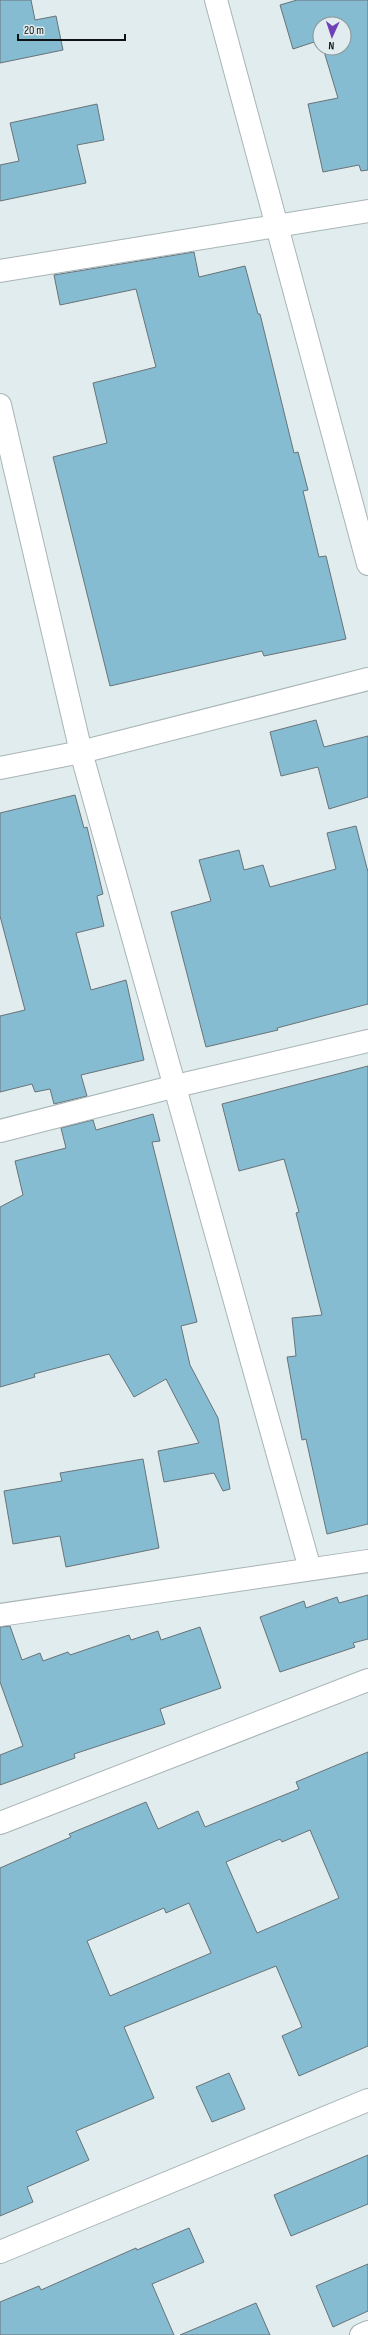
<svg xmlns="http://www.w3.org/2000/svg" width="368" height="2335" viewBox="0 0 368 2335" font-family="'Sofia Sans Condensed',sans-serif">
	<rect width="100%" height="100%" fill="#e0ecee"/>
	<g fill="#86bcd2" stroke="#697377" fill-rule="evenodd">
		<path d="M 0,0 L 31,0 L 35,20 L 56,16 L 63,50 L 0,63 Z"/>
		<path d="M 297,0 L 368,0 L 368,170 L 361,171 L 359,165 L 323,172 L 308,104 L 338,98 L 323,48 L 344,48 L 344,24 L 320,24 L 320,40 L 293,49 L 280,5 Z"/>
		<path d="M 97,104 L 104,140 L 77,145 L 86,183 L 0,201 L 0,165 L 19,161 L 10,123 Z"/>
		<path d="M 194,252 L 199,277 L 245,266 L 258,314 L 260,314 L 294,453 L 298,452 L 308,490 L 303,491 L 319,557 L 326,556 L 346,639 L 264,656 L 262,651 L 110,686 L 53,457 L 107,443 L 93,383 L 156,367 L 136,289 L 60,305 L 54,275 Z"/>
		<path d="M 316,720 L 324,747 L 368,736 L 368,797 L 329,809 L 318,767 L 281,776 L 270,732 Z"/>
		<path d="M 75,795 L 84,828 L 87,827 L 103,894 L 97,896 L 104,926 L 76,933 L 91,990 L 126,980 L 144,1060 L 81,1075 L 87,1096 L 54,1104 L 50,1089 L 35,1092 L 32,1084 L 0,1092 L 0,1016 L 25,1010 L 0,916 L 0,813 Z"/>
		<path d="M 356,826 L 368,872 L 368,1004 L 277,1028 L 278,1030 L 206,1047 L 171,912 L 211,901 L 199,860 L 239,850 L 244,870 L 263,865 L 270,887 L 336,869 L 327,833 Z"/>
		<path d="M 368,1066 L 368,1524 L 327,1534 L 306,1439 L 302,1440 L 287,1357 L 296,1356 L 292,1318 L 322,1315 L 296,1213 L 299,1212 L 284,1159 L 239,1171 L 222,1104 Z"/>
		<path d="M 153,1114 L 160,1141 L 152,1142 L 197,1322 L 181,1326 L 190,1365 L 218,1418 L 230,1489 L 223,1491 L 214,1473 L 164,1482 L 158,1451 L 199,1443 L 166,1379 L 134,1397 L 109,1354 L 34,1374 L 35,1377 L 0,1387 L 0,1207 L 23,1195 L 15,1161 L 66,1148 L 61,1128 L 93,1120 L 96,1130 Z"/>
		<path d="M 143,1459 L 159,1548 L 66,1567 L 60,1536 L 13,1544 L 4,1491 L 62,1481 L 60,1473 Z"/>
		<path d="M 368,1595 L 368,1639 L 353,1643 L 355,1647 L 280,1672 L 260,1617 L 304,1601 L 306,1608 L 337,1597 L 339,1603 Z"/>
		<path d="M 10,1626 L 22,1660 L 40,1653 L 43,1661 L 68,1652 L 70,1655 L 129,1635 L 131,1640 L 158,1631 L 161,1640 L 200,1627 L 221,1688 L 160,1709 L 165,1724 L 74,1754 L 75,1758 L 0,1785 L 0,1755 L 23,1746 L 0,1682 L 0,1627 Z"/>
		<path d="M 368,1752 L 368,2046 L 299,2076 L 282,2036 L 302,2027 L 276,1966 L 124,2027 L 154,2098 L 76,2131 L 89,2160 L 27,2187 L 33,2202 L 0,2216 L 0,1868 L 71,1837 L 69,1834 L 146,1802 L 158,1829 L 198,1811 L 205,1827 L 299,1789 L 296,1782 ZM 310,1830 L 339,1898 L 257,1933 L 226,1862 L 280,1839 L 282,1842 ZM 189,1903 L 211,1953 L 110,1996 L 87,1941 L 164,1908 L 166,1913 Z"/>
		<path d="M 229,2073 L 245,2109 L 212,2122 L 196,2087 Z"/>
		<path d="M 368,2155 L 368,2204 L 291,2236 L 274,2195 Z"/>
		<path d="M 189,2228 L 204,2262 L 152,2284 L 174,2335 L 0,2335 L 0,2302 L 39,2286 L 41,2290 L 136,2248 L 137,2250 Z"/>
		<path d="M 368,2264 L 368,2311 L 333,2327 L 316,2286 Z"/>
		<path d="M 256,2303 L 270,2335 L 180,2335 Z"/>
	</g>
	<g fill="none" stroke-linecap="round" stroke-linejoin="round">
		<defs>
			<g id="street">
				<path d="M 216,0 L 368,564"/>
				<path d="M 0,271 L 368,211"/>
				<path d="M 0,405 L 81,752 L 310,1569"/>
				<path d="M 0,768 L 81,752 L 368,679"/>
				<path d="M 0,1131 L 176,1086 L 368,1041"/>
				<path d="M 0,1615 L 368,1561"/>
				<path d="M 0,1823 L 368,1680"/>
				<path d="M 0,2252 L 368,2100"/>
				<path d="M 361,2335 L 368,2332"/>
			</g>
		</defs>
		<use href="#street" stroke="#a8b4b6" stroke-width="24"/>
		<use href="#street" stroke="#fff" stroke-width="22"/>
	</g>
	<g transform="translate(332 36) rotate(183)"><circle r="19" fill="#e0ecee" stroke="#8c9596"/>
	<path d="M0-3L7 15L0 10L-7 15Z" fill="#7040b8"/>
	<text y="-6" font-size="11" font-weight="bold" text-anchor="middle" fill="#0e1213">N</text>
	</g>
	<path d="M18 34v6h107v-6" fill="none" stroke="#0e1213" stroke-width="2"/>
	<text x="24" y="34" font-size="12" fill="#0e1213" stroke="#e0ecee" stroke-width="3" paint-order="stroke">20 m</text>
</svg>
